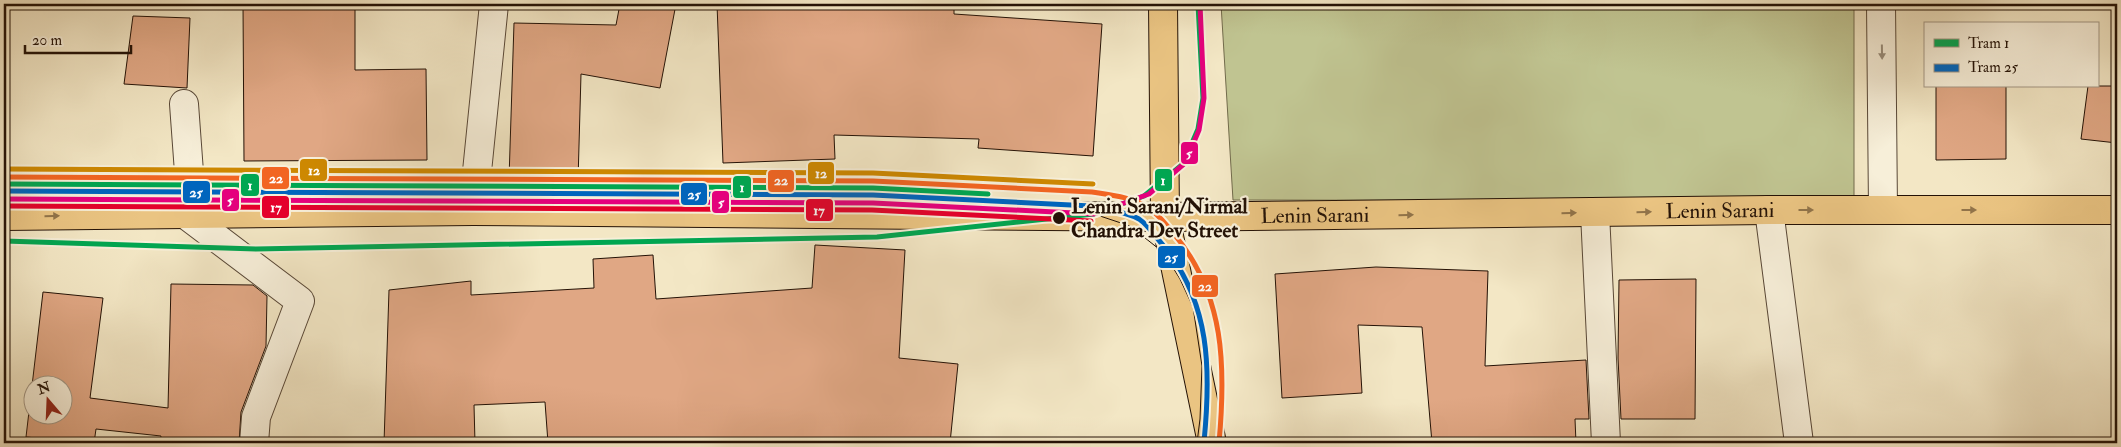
<svg xmlns="http://www.w3.org/2000/svg" width="2121" height="447" viewBox="0 0 2121 447" font-family="'IM FELL Double Pica',serif">
	<rect width="100%" height="100%" fill="#f3e7c5"/>
	<filter id="stains"><feTurbulence type="fractalNoise" baseFrequency=".004" numOctaves="4"/><feColorMatrix values="0 0 0 0 .2 0 0 0 0 .09 0 0 0 0 .02 0 0 0 .5 -.17"/></filter>
	<radialGradient id="worn" r=".72"><stop offset=".6" stop-color="#630" stop-opacity="0"/><stop offset="1" stop-color="#630" stop-opacity=".3"/></radialGradient>
	<path fill="#c0c491" stroke="#726b4c" d="M 1221,4 L 1854,4 L 1854,201 L 1233,200 Z"/>
	<g fill="#e0a784" stroke="#241206" fill-rule="evenodd">
		<path d="M 243,4 L 355,4 L 355,70 L 426,69 L 427,160 L 244,161 Z"/>
		<path d="M 620,4 L 676,4 L 660,88 L 581,74 L 578,181 L 509,179 L 514,23 L 616,25 Z"/>
		<path d="M 717,4 L 954,4 L 954,14 L 1102,24 L 1093,156 L 978,148 L 979,139 L 834,135 L 835,159 L 723,163 Z"/>
		<path d="M 133,16 L 190,18 L 187,88 L 124,84 Z"/>
		<path d="M 1936,86 L 2006,86 L 2006,159 L 1936,160 Z"/>
		<path d="M 2088,86 L 2117,86 L 2117,143 L 2081,139 Z"/>
		<path d="M 815,245 L 905,250 L 899,358 L 958,364 L 950,443 L 892,439 L 892,443 L 548,443 L 545,402 L 474,405 L 475,443 L 384,443 L 389,290 L 471,281 L 471,295 L 594,288 L 593,259 L 653,255 L 656,299 L 812,288 Z"/>
		<path d="M 1376,267 L 1488,271 L 1485,366 L 1586,360 L 1589,419 L 1575,419 L 1576,443 L 1432,443 L 1422,327 L 1358,325 L 1362,393 L 1282,398 L 1275,274 Z"/>
		<path d="M 1696,279 L 1695,419 L 1621,419 L 1618,358 L 1619,280 Z"/>
		<path d="M 171,284 L 253,285 L 267,296 L 266,346 L 241,412 L 239,443 L 160,443 L 161,436 L 96,429 L 94,443 L 26,437 L 43,292 L 103,298 L 90,398 L 168,408 ZM 32,384 L 62,384 L 62,414 L 32,414 Z"/>
	</g>
	<g fill="none" stroke-linecap="round" stroke-linejoin="round">
		<defs>
			<g id="minor">
				<path d="M 1881,4 L 1883,210"/>
				<path d="M 184,104 L 190,186 L 185,214 L 300,301 L 256,417 L 254,443"/>
				<path d="M 1769,210 L 1799,443"/>
				<path d="M 473,211 L 494,4"/>
				<path d="M 1595,213 L 1606,443"/>
			</g>
			<g id="major">
				<path d="M 1163,4 L 1165,217 L 1212,443"/>
				<path id="s1" d="M 4,216 L 473,211 L 1165,217 L 1769,210 L 2117,210"/>
			</g>
		</defs>
		<use href="#minor" stroke="#584736" stroke-width="30"/>
		<use href="#major" stroke="#241206" stroke-width="30"/>
		<use href="#minor" stroke="#f7efd9" stroke-width="28"/>
		<use href="#major" stroke="#eac482" stroke-width="28"/>
		<path stroke="#241206" stroke-width="1" d="M 1094,214 L 1130,226 L 1164,253 L 1180,279 L 1193,307 L 1202,366 L 1200,419 L 1197,443"/>
		<defs>
			<g id="tram-1">
				<path d="M 4,184 L 873,188 L 988,194"/>
				<path d="M 4,241 L 256,249 L 877,237 L 1094,214 L 1144,196 L 1183,164 L 1198,129 L 1203,98 L 1198,4"/>
			</g>
			<path id="tram-2" d="M 4,191 L 873,195 L 1091,206 C 1106,210 1125,211 1139,219 C 1148,225 1155,236 1162,244 C 1211,302 1211,371 1204,442"/>
			<path id="tram-3" d="M 4,177 L 873,181 L 1092,192 C 1110,195 1132,197 1147,207 C 1158,213 1166,225 1174,234 C 1225,295 1226,367 1219,443"/>
			<path id="tram-4" d="M 4,199 L 873,203 L 1094,214 L 1149,194 L 1185,163 L 1199,130 L 1204,98 L 1200,4"/>
			<path id="tram-5" d="M 4,169 L 873,173 L 1093,184"/>
			<path id="tram-6" d="M 4,206 L 872,210 L 1091,221"/>
		</defs>
		<use href="#tram-1" stroke="#f7efd9" stroke-width="9"/>
		<use href="#tram-2" stroke="#f7efd9" stroke-width="9"/>
		<use href="#tram-3" stroke="#f7efd9" stroke-width="9"/>
		<use href="#tram-4" stroke="#f7efd9" stroke-width="9"/>
		<use href="#tram-5" stroke="#f7efd9" stroke-width="9"/>
		<use href="#tram-6" stroke="#f7efd9" stroke-width="9"/>
		<use href="#tram-1" stroke="#00a651" stroke-width="5"/>
		<use href="#tram-2" stroke="#0065bd" stroke-width="5"/>
		<use href="#tram-3" stroke="#f26522" stroke-width="5"/>
		<use href="#tram-4" stroke="#e5007d" stroke-width="5"/>
		<use href="#tram-5" stroke="#cd8801" stroke-width="5"/>
		<use href="#tram-6" stroke="#e4002b" stroke-width="5"/>
	</g>
	<defs><path id="oneway-solid" d="M-6-.8H1V-3.2L6.5 0L1 3.2V.8H-6Z" transform="scale(1.25)"/></defs>
	<use fill="#988c7a" href="#oneway-solid" transform="translate(1882 52) rotate(89)"/>
	<g fill="#91744a">
		<use href="#oneway-solid" transform="translate(1806 210)"/>
		<use href="#oneway-solid" transform="translate(1969 210)"/>
		<use href="#oneway-solid" transform="translate(1644 212) rotate(-1)"/>
		<use href="#oneway-solid" transform="translate(1569 213) rotate(-1)"/>
		<use href="#oneway-solid" transform="translate(1406 215) rotate(-1)"/>
		<use href="#oneway-solid" transform="translate(52 216) rotate(-1)"/>
	</g>
	<circle fill="#241206" stroke="#f7efd9" stroke-width="2" cx="1059" cy="218" r="7"/>
	<g text-anchor="middle" stroke-width="4.5" stroke-linejoin="round" paint-order="stroke">
		<g font-size="21" font-weight="bold" fill="#241206" stroke="#f7efd9" text-anchor="start">
			<text x="1071" y="213">Lenin Sarani/Nirmal<tspan x="1071" dy="24">Chandra Dev Street</tspan></text>
		</g>
		<g font-size="21" fill="#241206" stroke="#f7efd9">
			<text dy="7" stroke="none"><textPath href="#s1" startOffset="1716">Lenin Sarani</textPath></text>
			<text dy="7" stroke="none"><textPath href="#s1" startOffset="1311">Lenin Sarani</textPath></text>
		</g>
	</g>
	<g stroke="#f7efd9" stroke-width="2">
		<rect x="1180" y="141" width="19" height="24" rx="5" fill="#e5007d"/>
		<rect x="299" y="158" width="29" height="24" rx="5" fill="#cd8801"/>
		<rect x="807" y="161" width="28" height="24" rx="5" fill="#cd8801"/>
		<rect x="261" y="166" width="29" height="24" rx="5" fill="#f26522"/>
		<rect x="1154" y="168" width="19" height="24" rx="5" fill="#00a651"/>
		<rect x="767" y="169" width="28" height="24" rx="5" fill="#f26522"/>
		<rect x="240" y="173" width="20" height="24" rx="5" fill="#00a651"/>
		<rect x="732" y="175" width="20" height="24" rx="5" fill="#00a651"/>
		<rect x="182" y="180" width="29" height="24" rx="5" fill="#0065bd"/>
		<rect x="680" y="182" width="28" height="24" rx="5" fill="#0065bd"/>
		<rect x="221" y="188" width="19" height="24" rx="5" fill="#e5007d"/>
		<rect x="711" y="190" width="19" height="24" rx="5" fill="#e5007d"/>
		<rect x="261" y="195" width="29" height="24" rx="5" fill="#e4002b"/>
		<rect x="805" y="198" width="29" height="24" rx="5" fill="#e4002b"/>
		<rect x="1157" y="245" width="29" height="24" rx="5" fill="#0065bd"/>
		<rect x="1191" y="274" width="28" height="24" rx="5" fill="#f26522"/>
	</g>
	<g font-size="14" text-anchor="middle" font-weight="bold" fill="#fff">
		<text x="1189" y="158">5</text>
		<text x="314" y="175">12</text>
		<text x="821" y="178">12</text>
		<text x="276" y="183">22</text>
		<text x="1163" y="185">1</text>
		<text x="781" y="185">22</text>
		<text x="250" y="190">1</text>
		<text x="742" y="192">1</text>
		<text x="196" y="197">25</text>
		<text x="694" y="199">25</text>
		<text x="230" y="205">5</text>
		<text x="721" y="207">5</text>
		<text x="276" y="212">17</text>
		<text x="819" y="215">17</text>
		<text x="1171" y="262">25</text>
		<text x="1205" y="291">22</text>
	</g>
	<rect width="2121" height="447" fill="none" stroke="#f3e7c5" stroke-width="20"/>
	<rect x="5" y="5" width="2111" height="437" fill="none" stroke="#241206" stroke-width="2.5"/>
	<rect x="10" y="10" width="2101" height="427" fill="none" stroke="#241206"/>
	<rect x="1924" y="22" width="175" height="65" fill="#f7efd9" stroke="#a39785"/>
	<rect x="1934" y="39" width="25" height="8" fill="#00a651" stroke="#a39785"/>
	<text x="1968" y="48" font-size="15" fill="#241206">Tram 1</text>
	<rect x="1934" y="64" width="25" height="8" fill="#0065bd" stroke="#a39785"/>
	<text x="1968" y="72" font-size="15" fill="#241206">Tram 25</text>
	<g transform="translate(48 400) rotate(341)"><circle r="24" fill="#f7efd9" stroke="#a39785"/>
	<path d="M0-4L9 19L0 12L-9 19Z" fill="#8f2418"/>
	<text y="-8" font-size="14" font-weight="bold" text-anchor="middle" fill="#241206">N</text>
	</g>
	<path d="M25 45v8h106v-8" fill="none" stroke="#241206" stroke-width="2.5"/>
	<text x="32" y="45" font-size="15" fill="#241206" stroke="#f7efd9" stroke-width="4" paint-order="stroke">20 m</text>
	<rect width="100%" height="100%" filter="url(#stains)"/>
	<rect width="100%" height="100%" fill="url(#worn)"/>
</svg>
